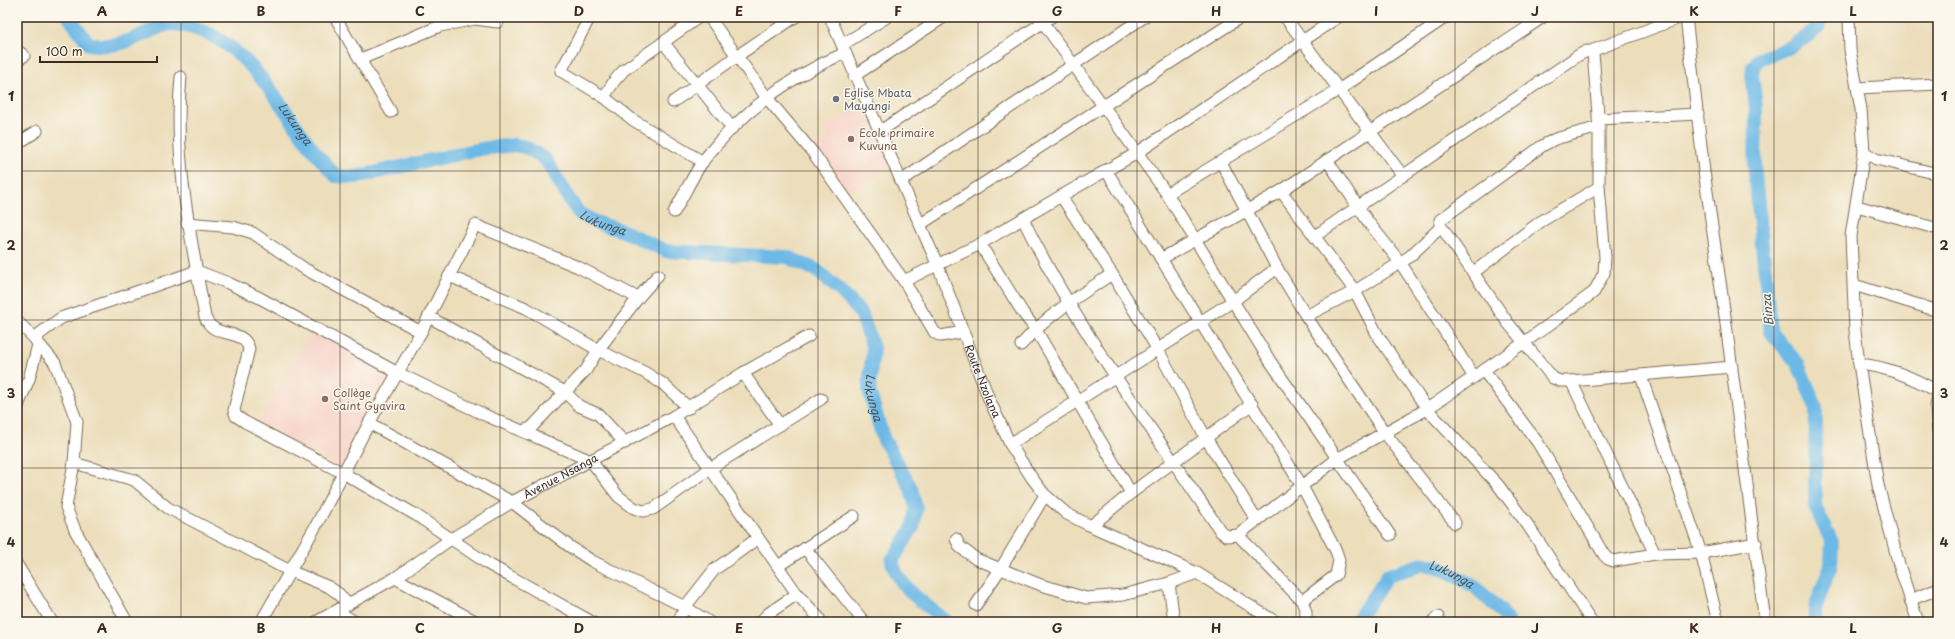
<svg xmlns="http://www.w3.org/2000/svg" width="1955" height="639" viewBox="0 0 1955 639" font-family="'Playpen Sans',sans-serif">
	<rect width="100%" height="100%" fill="#fbf7ec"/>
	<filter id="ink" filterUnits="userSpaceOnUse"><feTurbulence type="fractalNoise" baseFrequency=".025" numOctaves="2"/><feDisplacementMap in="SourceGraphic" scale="8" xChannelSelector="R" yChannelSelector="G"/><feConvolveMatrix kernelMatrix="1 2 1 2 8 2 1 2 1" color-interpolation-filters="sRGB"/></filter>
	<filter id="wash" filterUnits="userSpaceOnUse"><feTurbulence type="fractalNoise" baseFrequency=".012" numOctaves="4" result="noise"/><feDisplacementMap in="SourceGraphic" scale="16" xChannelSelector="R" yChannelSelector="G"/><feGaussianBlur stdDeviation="0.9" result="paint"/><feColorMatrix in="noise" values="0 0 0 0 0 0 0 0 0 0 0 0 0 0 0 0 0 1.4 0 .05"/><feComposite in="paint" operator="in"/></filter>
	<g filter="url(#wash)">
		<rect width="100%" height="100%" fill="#ecdebb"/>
		<g fill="#f7d1c6">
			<path d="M 860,105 L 891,168 L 843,195 L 812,147 L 830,136 L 825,127 Z"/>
			<path d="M 312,329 L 391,373 L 342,468 L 257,425 Z"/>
		</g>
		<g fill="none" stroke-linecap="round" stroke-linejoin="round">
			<g stroke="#6db9e6" stroke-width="14">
				<path id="s1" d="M 69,17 L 89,44 C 102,46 112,46 125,42 C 136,39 163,23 173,24 C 255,32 284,125 336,176 L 355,177 L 481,149 L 514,145 L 526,147 L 546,160 L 569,199 L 579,213 L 595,222 L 623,231 L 666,251 L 787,257 L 816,270 L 844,294 L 862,315 L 873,348 L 869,390 L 883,438 L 911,488 L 916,508 L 913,527 L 892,561 C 897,587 928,606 947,622"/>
				<path id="s2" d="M 1356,622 L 1388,575 L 1424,564 L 1438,567 L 1453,574 L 1475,587 L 1501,611 L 1509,622"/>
				<path d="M 1815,622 L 1815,608 L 1831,565 L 1832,542 L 1815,507 L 1816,407 L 1798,364 L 1771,332 L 1755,175 L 1756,106 L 1752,76 L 1753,67 L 1759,59 L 1788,48 L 1806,37 L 1818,27 L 1820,17"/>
			</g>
		</g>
	</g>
	<g filter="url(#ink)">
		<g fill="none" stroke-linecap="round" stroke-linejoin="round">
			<defs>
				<g id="minor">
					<path d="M 335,17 L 391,112"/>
					<path d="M 590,17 L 561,71 L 604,97 L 633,120 L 703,162"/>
					<path d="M 709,17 L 767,98 L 814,154 L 904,281 L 935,333 L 941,336 L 963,332"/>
					<path id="s3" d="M 830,17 L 938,266 L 989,399 L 1010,444 L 1032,478 L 1045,495 L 1067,514 L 1091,526 L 1197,573 L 1276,622"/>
					<path d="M 1039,17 L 1167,194 L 1270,361 L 1390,535"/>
					<path d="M 1285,17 L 1403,176"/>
					<path d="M 1686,17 L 1704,171 L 1725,316 L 1765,622"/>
					<path d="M 1849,17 L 1850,50 L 1861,109 L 1864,152 L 1851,236 L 1855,330 L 1859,364 L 1878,485 L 1899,565 L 1918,622"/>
					<path d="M 663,42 L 732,128"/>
					<path d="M 842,45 L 887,17"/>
					<path d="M 17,50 L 24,56 L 17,60"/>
					<path d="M 1591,51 L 1682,17"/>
					<path d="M 361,59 L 440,26 L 475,19 L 498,22"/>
					<path d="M 854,76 L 944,17"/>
					<path d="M 181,77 C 173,157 191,238 205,317 C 214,341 243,326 249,349 L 234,410 L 236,416 L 245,422 L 343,473 L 416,515 L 488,564 L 592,622"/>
					<path d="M 1858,88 L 1938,84"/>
					<path d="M 604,97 L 615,80 L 624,70 L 699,17"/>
					<path d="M 673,102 L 737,56 L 795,17"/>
					<path d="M 1598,119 L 1698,114"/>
					<path d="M 1599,127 L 1555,139 L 1542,146 L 1440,220 L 1440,225 L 1508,323 L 1553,378 L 1560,381 L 1571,381 L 1732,367"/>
					<path d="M 879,132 L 1051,17"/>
					<path d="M 17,144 L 37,131"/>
					<path d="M 1864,152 L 1876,159 L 1938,174"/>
					<path d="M 1327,160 L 1369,223 L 1400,262 L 1474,377"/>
					<path d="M 1221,162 L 1277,268 L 1306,316 L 1385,433 L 1455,523"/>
					<path d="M 1106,170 L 1302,486 L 1336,551 L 1339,560 L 1336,575 L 1302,601"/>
					<path d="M 901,181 L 1144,17"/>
					<path d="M 1281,191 L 1355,291 L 1377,334 L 1427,409 L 1498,485 L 1527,524 L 1592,622"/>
					<path d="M 1167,194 L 1340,89 L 1446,17"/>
					<path d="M 1061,196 L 1112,274 L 1158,350 L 1206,438 L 1257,521"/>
					<path d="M 1857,206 L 1938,229"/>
					<path d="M 674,212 C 684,195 692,177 703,161 C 740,113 789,77 845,53"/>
					<path d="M 1023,219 C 1077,330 1153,429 1221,532 L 1227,536 L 1238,535 L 1337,459 L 1427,409 L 1525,342 L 1594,292 L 1604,273 L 1605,257 L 1599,187 L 1599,127 L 1593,53 L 1587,51 L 1579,55 L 1315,236"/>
					<path d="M 187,223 L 233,227 L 253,233 L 305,269 L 421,332"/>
					<path d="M 921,224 L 1241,17"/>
					<path d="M 980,244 L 1023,313 L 1036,330 L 1131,493"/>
					<path d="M 1161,259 L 1281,191 L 1543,17"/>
					<path d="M 1474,272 L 1540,222 L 1599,187"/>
					<path d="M 449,276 L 526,308 L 598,350 L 644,372 L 663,384 L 689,408"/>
					<path d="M 904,281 L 980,244 L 1061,196 L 1137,153 L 1338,17"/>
					<path d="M 1854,285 L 1938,311"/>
					<path d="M 1306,316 L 1355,291 L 1409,257 L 1441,227"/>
					<path d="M 429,317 L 565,392 L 579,406 L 598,414 L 625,443"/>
					<path d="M 17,321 L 34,338 L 55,363 L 77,422 L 74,463 L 66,507 L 75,530 L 127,622"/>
					<path d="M 34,338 L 61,318 L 197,271 L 228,283 L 258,297 L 398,373 L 487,416 L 522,431 L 531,428 L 586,370 L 598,350 L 638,298 L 658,275"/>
					<path d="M 1021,345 C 1046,316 1080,295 1112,274"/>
					<path d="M 1859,364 C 1888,367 1913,377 1938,392"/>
					<path d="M 1484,371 L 1538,443 L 1604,555 L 1608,559 L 1614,561 L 1655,554 L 1701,553 L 1756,543"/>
					<path d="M 743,373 L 780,425"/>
					<path d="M 1641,376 L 1701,553 L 1718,622"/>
					<path d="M 1571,381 L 1655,554"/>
					<path d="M 1938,395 L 1936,407 L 1938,431"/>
					<path d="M 17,408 L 29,379 L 38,345 L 35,338"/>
					<path d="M 674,416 L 797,594 L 819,618"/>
					<path d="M 369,423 L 512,502 L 569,546 L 592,561 L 685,607 L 709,622"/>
					<path d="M 522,431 L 591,461 L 618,496 L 634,508 L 643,511 L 653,509 L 711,468 L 821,399"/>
					<path d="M 1010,444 L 1233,301 L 1277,268"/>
					<path d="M 74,463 L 134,480 L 168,508 L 290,571 L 329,587 L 339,594 L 348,605"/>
					<path d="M 1091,526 L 1131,493 L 1252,404"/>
					<path d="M 1238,535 L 1302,601 L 1306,612 L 1306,622"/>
					<path d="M 956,539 L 960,547 L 976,559 L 1041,585 L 1086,598 L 1123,595 L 1169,583 L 1197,573"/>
					<path d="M 805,548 L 864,622"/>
					<path d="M 17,565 L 52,622"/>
					<path d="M 778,566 L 854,516"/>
					<path d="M 395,578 L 477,622"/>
					<path d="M 1169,583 L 1174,622"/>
					<path d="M 1910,600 L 1938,589"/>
					<path d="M 976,605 L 1001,568 L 1045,495"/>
					<path d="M 337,611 L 355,622"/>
					<path d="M 261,622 L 318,522 L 369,423 L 421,332 L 475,225 L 578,267 L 638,298"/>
					<path id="s4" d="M 316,622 L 395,578 L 451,539 L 512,502 L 674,416 L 743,373 L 809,336"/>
					<path d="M 678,622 L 685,607 L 714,570 L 758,538"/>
					<path d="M 760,622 L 769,613 L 797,594"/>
					<path d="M 1432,622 L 1438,617"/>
				</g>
			</defs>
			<use href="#minor" stroke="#796955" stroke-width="13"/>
			<use href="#minor" stroke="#fff" stroke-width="11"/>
		</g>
	</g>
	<path fill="none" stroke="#3b2a1e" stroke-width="1" stroke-opacity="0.55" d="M 181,17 L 181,622M 340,17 L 340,622M 500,17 L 500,622M 659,17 L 659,622M 818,17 L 818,622M 978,17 L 978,622M 1137,17 L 1137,622M 1296,17 L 1296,622M 1455,17 L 1455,622M 1614,17 L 1614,622M 1774,17 L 1774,622M 17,171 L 1938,171M 17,320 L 1938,320M 17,468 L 1938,468"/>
	<circle fill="#6b7280" stroke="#fbf7ec" stroke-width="1.5" cx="836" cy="99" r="4"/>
	<g fill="#8d6e63" stroke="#fbf7ec" stroke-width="1.5">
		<circle cx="851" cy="139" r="4"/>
		<circle cx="325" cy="399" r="4"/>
	</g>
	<g text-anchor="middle" stroke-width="3" stroke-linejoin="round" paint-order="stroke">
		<g font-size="11" fill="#5b616d" stroke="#fbf7ec" text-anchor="start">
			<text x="844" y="97">Eglise Mbata<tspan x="844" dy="13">Mayangi</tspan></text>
		</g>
		<g font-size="11" fill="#785e54" stroke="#fbf7ec" text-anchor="start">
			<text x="859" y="137">Ecole primaire<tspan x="859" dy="13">Kuvuna</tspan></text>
			<text x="333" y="397">Collège<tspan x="333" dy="13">Saint Gyavira</tspan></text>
		</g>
		<g font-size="11" fill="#3b2a1e" stroke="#fbf7ec">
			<text dy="4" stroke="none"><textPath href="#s3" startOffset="395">Route Nzolana</textPath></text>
			<text dy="4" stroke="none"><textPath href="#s4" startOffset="285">Avenue Nsanga</textPath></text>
		</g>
		<g font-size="12" font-style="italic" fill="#4a555a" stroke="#fbf7ec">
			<text dy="4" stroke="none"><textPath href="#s1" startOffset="285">Lukunga</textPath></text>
			<text dy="4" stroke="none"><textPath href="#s1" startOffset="657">Lukunga</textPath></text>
			<text transform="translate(1768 310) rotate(-95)" y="4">Binza</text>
			<text dy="4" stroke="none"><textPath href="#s1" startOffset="1029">Lukunga</textPath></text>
			<text dy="4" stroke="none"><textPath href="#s2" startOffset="124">Lukunga</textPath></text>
		</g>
	</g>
	<rect width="1955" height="639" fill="none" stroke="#fbf7ec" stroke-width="44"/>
	<path d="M40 56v6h117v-6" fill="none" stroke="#3b2a1e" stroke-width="2"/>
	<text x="46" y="56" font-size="12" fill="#3b2a1e" stroke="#fbf7ec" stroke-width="3" paint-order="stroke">100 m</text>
	<rect x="22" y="22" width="1911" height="595" fill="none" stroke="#3b2a1e" stroke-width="1.5"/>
	<g font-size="13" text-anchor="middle" font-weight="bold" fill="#3b2a1e">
		<text x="102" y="16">A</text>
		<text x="261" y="16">B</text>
		<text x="420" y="16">C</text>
		<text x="579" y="16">D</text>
		<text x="739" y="16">E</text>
		<text x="898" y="16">F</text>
		<text x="1057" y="16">G</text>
		<text x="1216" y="16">H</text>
		<text x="1376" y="16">I</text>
		<text x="1535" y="16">J</text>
		<text x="1694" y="16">K</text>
		<text x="1853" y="16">L</text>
		<text x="11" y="101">1</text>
		<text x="1944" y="101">1</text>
		<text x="11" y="250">2</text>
		<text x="1944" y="250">2</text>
		<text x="11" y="398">3</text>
		<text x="1944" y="398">3</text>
		<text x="11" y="547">4</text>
		<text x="1944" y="547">4</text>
		<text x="102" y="633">A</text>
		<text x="261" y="633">B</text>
		<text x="420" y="633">C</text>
		<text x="579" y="633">D</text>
		<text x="739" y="633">E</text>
		<text x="898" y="633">F</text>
		<text x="1057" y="633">G</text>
		<text x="1216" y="633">H</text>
		<text x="1376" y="633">I</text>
		<text x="1535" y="633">J</text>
		<text x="1694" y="633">K</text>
		<text x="1853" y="633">L</text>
	</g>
</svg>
